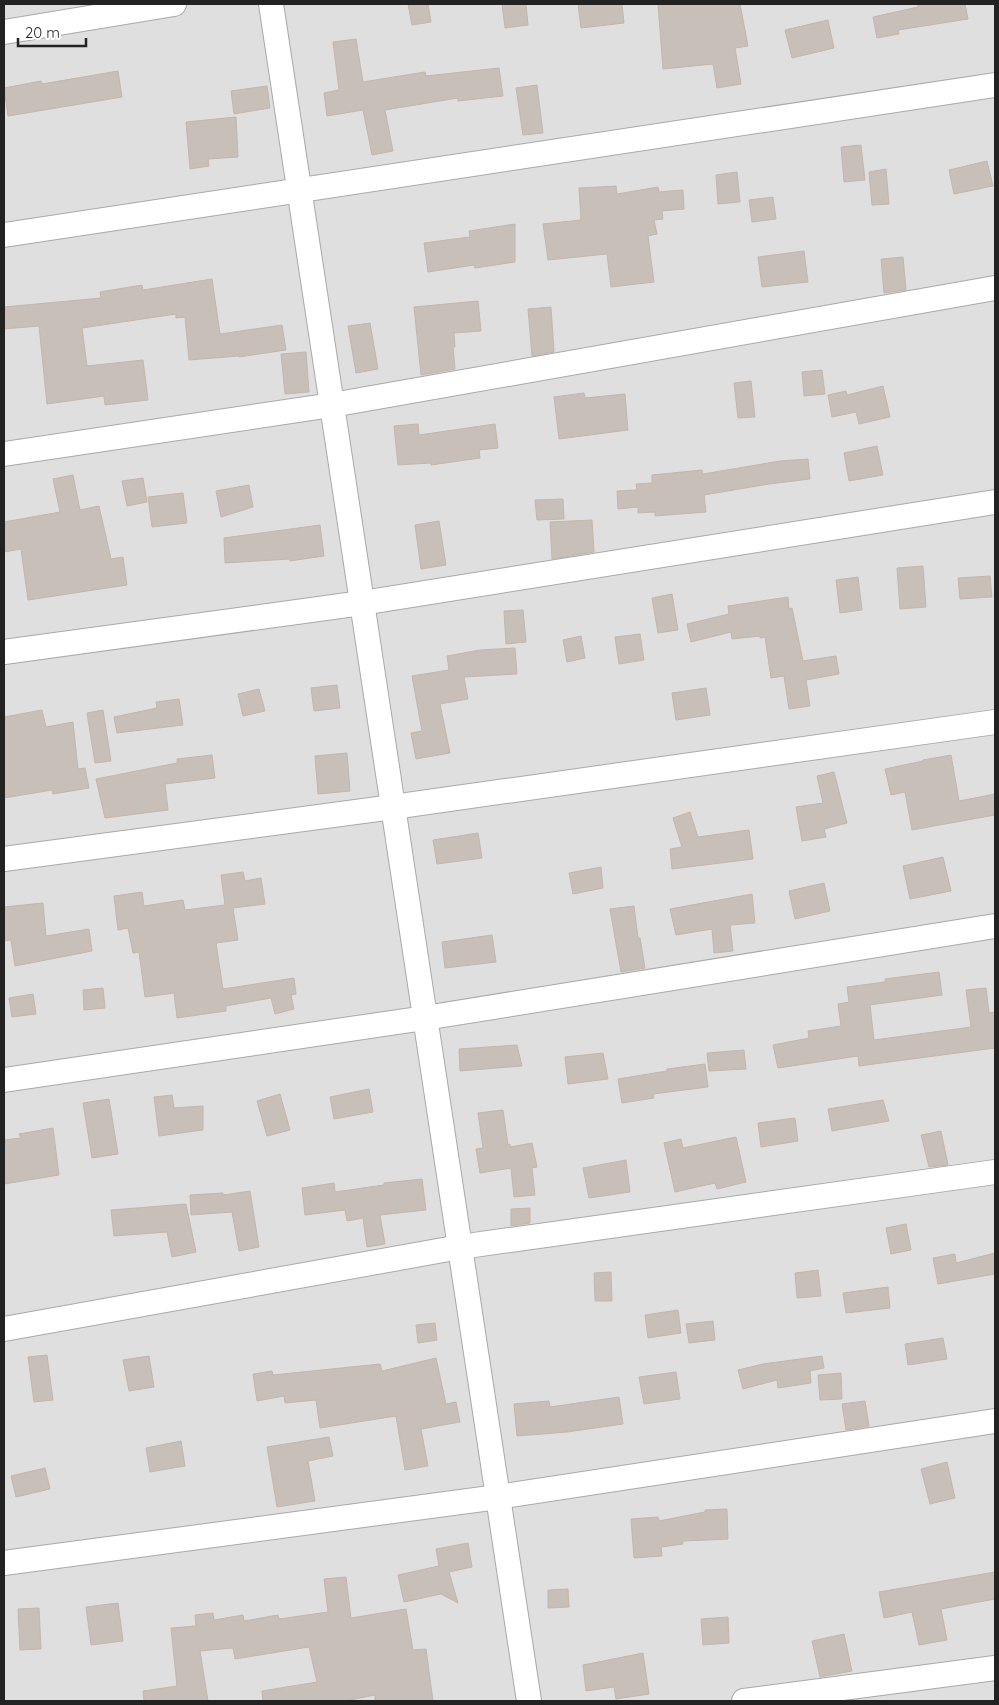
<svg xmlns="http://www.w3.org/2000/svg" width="999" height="1705" viewBox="0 0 999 1705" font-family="Quicksand,sans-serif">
	<rect width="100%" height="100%" fill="#f2efe9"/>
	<rect fill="#e0dfdf" x="4" y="4" width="991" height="1697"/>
	<g fill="#c7bfb8" stroke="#c4b6ab">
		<path d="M 408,4 L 428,4 L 431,22 L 412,25 Z"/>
		<path d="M 502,4 L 526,4 L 528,25 L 505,28 Z"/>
		<path d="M 578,4 L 622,4 L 624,23 L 581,28 Z"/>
		<path d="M 658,4 L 740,4 L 748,46 L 735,48 L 741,84 L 717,88 L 713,64 L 663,69 Z"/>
		<path d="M 918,4 L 965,4 L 968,19 L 898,30 L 899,34 L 877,38 L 873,17 L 918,7 Z"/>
		<path d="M 828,20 L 834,48 L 792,58 L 785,30 Z"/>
		<path d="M 356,39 L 363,82 L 425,72 L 426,76 L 499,68 L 503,96 L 458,101 L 458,98 L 385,110 L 393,151 L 372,155 L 363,110 L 327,116 L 324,93 L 339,90 L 333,42 Z"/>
		<path d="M 118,71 L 122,97 L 8,116 L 4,88 L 41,81 L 42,84 Z"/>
		<path d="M 537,85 L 543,133 L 523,135 L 516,88 Z"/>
		<path d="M 267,86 L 270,108 L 234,114 L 231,91 Z"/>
		<path d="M 236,117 L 238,157 L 208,159 L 209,166 L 190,169 L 186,122 Z"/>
		<path d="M 861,145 L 865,180 L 844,182 L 841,147 Z"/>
		<path d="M 987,161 L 993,186 L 954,194 L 949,170 Z"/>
		<path d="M 886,169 L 889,204 L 872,205 L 869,172 Z"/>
		<path d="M 737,172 L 740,202 L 718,204 L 716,175 Z"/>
		<path d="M 616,186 L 617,194 L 658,187 L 659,192 L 683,190 L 684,209 L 662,211 L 663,219 L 654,220 L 657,234 L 648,236 L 654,282 L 611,287 L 607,254 L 548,260 L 543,224 L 581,220 L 579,188 Z"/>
		<path d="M 773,197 L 776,219 L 752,222 L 749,200 Z"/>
		<path d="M 515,224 L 515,262 L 475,268 L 474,265 L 428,272 L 424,243 L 470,237 L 469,231 Z"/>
		<path d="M 804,251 L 808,282 L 762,287 L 758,257 Z"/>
		<path d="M 903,257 L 906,290 L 884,293 L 881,259 Z"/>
		<path d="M 212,279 L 220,334 L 282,325 L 286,350 L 239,357 L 239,356 L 189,360 L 185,317 L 176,318 L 176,314 L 82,328 L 87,366 L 143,360 L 148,400 L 105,405 L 104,396 L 47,404 L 39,326 L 4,329 L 4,307 L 101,298 L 100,292 L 142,285 L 143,290 Z"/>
		<path d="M 478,301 L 481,331 L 454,333 L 455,347 L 453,347 L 455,369 L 421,375 L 414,307 Z"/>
		<path d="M 551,307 L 554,352 L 532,356 L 528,309 Z"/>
		<path d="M 370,323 L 378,369 L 356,373 L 348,326 Z"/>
		<path d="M 306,352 L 309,392 L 285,394 L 281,354 Z"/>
		<path d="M 822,370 L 825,394 L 804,396 L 802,372 Z"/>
		<path d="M 751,381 L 755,417 L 738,418 L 734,383 Z"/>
		<path d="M 883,386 L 890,417 L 859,424 L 856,412 L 832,417 L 828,395 L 846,391 L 847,395 Z"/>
		<path d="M 584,393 L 585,398 L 625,394 L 628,430 L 559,439 L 554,397 Z"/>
		<path d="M 418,424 L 419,435 L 495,424 L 498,448 L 479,450 L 480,458 L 431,465 L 431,463 L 398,465 L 394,426 Z"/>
		<path d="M 877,446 L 883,475 L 849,481 L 844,453 Z"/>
		<path d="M 808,459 L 810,479 L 769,484 L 704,495 L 706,512 L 655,516 L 655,512 L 638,513 L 638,507 L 618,509 L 617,491 L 637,490 L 636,484 L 652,483 L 652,475 L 702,470 L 703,474 L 780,461 Z"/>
		<path d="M 73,475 L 80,510 L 99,506 L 111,559 L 123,557 L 127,585 L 28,600 L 21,549 L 4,552 L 4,522 L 60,512 L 53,479 Z"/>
		<path d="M 143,478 L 147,502 L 127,506 L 122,481 Z"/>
		<path d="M 249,485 L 253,507 L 221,517 L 216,491 Z"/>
		<path d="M 183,493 L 187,523 L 152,527 L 148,497 Z"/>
		<path d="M 563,499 L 564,519 L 537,520 L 535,500 Z"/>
		<path d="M 592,520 L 594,552 L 552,559 L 550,522 Z"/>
		<path d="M 439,521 L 446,565 L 421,569 L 415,525 Z"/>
		<path d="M 320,525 L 324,556 L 290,561 L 290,559 L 225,563 L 224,538 Z"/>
		<path d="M 923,566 L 926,607 L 900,609 L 897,568 Z"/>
		<path d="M 990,576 L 992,597 L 960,599 L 958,578 Z"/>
		<path d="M 858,577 L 862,610 L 840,613 L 836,580 Z"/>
		<path d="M 672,594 L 678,630 L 658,633 L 652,598 Z"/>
		<path d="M 788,597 L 789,609 L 792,608 L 803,661 L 836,656 L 839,674 L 806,680 L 810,706 L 789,709 L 784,676 L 771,678 L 765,637 L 760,638 L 760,636 L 732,639 L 731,632 L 691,642 L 687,624 L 729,614 L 728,606 Z"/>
		<path d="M 523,610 L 526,642 L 506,644 L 504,611 Z"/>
		<path d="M 640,634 L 644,660 L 619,664 L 615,637 Z"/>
		<path d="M 581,636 L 585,658 L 567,662 L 563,640 Z"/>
		<path d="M 515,648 L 517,674 L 464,677 L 468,699 L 440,704 L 450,753 L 416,759 L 411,733 L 422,731 L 412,676 L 449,670 L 447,656 L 480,650 Z"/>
		<path d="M 337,685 L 340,708 L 314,711 L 311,688 Z"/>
		<path d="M 706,688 L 710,715 L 676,720 L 672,693 Z"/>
		<path d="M 259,689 L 265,711 L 243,716 L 238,694 Z"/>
		<path d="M 179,699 L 183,725 L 117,733 L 114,717 L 157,708 L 156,702 Z"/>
		<path d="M 42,710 L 46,727 L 73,722 L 78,769 L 85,768 L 89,788 L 53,794 L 52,790 L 4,798 L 4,717 Z"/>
		<path d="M 103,710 L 111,761 L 95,763 L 87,713 Z"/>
		<path d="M 347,753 L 350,791 L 318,794 L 315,756 Z"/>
		<path d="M 212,755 L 215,778 L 165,784 L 168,810 L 105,818 L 96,779 L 177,763 L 177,759 Z"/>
		<path d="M 951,755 L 959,801 L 995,794 L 995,815 L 912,830 L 905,792 L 891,795 L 885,769 L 923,761 L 923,760 Z"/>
		<path d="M 834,772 L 847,823 L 824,829 L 826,837 L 802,841 L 796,807 L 823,803 L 817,776 Z"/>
		<path d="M 690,812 L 698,837 L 749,830 L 753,859 L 672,869 L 670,849 L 682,847 L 673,818 Z"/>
		<path d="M 478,833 L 482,858 L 437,864 L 433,840 Z"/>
		<path d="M 943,857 L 951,891 L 910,899 L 903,866 Z"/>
		<path d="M 601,867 L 603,888 L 573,894 L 569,873 Z"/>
		<path d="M 243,872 L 245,881 L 261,878 L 265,904 L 233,908 L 238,940 L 216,943 L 223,989 L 294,978 L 296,994 L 291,995 L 294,1009 L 275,1014 L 271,998 L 226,1006 L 226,1011 L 177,1018 L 174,993 L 145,997 L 139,952 L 133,953 L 128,928 L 118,930 L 114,896 L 142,892 L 144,906 L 183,900 L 185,910 L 225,905 L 221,875 Z"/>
		<path d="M 824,883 L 830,911 L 795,919 L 789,891 Z"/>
		<path d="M 752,894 L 755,923 L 730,925 L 733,951 L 714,953 L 712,929 L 676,935 L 670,909 Z"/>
		<path d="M 43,903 L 46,936 L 89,929 L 92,951 L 15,966 L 11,940 L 4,941 L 4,907 Z"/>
		<path d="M 634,906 L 638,938 L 640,938 L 645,968 L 621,972 L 610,909 Z"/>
		<path d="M 492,935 L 496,962 L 445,968 L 442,942 Z"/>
		<path d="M 939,972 L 942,995 L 870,1005 L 874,1040 L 971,1027 L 966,990 L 986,988 L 989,1013 L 995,1012 L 995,1048 L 859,1066 L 858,1056 L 778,1068 L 773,1045 L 809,1038 L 808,1031 L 841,1026 L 838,1004 L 849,1002 L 847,987 L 885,982 L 885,979 Z"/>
		<path d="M 103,988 L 105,1008 L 84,1010 L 83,990 Z"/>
		<path d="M 33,994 L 36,1014 L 12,1017 L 9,998 Z"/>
		<path d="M 517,1045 L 522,1066 L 460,1071 L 459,1049 Z"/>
		<path d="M 744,1050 L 746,1069 L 709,1071 L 707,1053 Z"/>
		<path d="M 603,1053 L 608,1079 L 568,1084 L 565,1057 Z"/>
		<path d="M 705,1064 L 708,1087 L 653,1094 L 654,1098 L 622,1103 L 618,1079 L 667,1071 L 667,1069 Z"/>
		<path d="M 369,1089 L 373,1112 L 334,1119 L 330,1097 Z"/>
		<path d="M 280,1094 L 290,1130 L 267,1136 L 257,1101 Z"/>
		<path d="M 172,1095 L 174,1108 L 203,1106 L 203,1130 L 159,1136 L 154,1097 Z"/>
		<path d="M 109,1099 L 118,1154 L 92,1158 L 83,1103 Z"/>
		<path d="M 883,1100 L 889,1121 L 832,1131 L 828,1109 Z"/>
		<path d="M 503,1110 L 508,1145 L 510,1144 L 510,1147 L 532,1143 L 537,1167 L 532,1168 L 535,1195 L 514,1197 L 511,1168 L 480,1173 L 476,1149 L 483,1148 L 478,1113 Z"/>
		<path d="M 795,1118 L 798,1141 L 761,1147 L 758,1123 Z"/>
		<path d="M 53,1128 L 59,1175 L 4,1184 L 4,1140 L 21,1138 L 19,1134 Z"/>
		<path d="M 941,1131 L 948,1165 L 929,1167 L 921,1135 Z"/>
		<path d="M 736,1137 L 746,1182 L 717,1189 L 715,1183 L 675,1192 L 664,1143 L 681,1139 L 683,1148 Z"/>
		<path d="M 626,1160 L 630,1192 L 589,1198 L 583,1168 Z"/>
		<path d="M 422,1179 L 426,1210 L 380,1215 L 385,1244 L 367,1247 L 363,1218 L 347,1221 L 345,1210 L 305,1215 L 302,1188 L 334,1183 L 335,1192 L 384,1185 L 384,1183 Z"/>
		<path d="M 250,1191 L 259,1247 L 239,1251 L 232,1212 L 191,1215 L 190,1195 L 223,1193 L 223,1195 Z"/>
		<path d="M 186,1204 L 196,1252 L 172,1257 L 167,1232 L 114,1236 L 111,1210 Z"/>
		<path d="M 530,1208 L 530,1223 L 511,1226 L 511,1209 Z"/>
		<path d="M 906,1224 L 911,1250 L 891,1254 L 886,1228 Z"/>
		<path d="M 995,1253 L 995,1274 L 938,1284 L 933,1258 L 955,1254 L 956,1263 Z"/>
		<path d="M 818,1270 L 821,1296 L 797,1298 L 795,1273 Z"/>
		<path d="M 611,1272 L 612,1301 L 595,1301 L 594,1273 Z"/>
		<path d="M 888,1287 L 890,1308 L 846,1313 L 843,1293 Z"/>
		<path d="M 678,1310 L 681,1333 L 648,1338 L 645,1315 Z"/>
		<path d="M 713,1321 L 715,1340 L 689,1343 L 686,1324 Z"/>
		<path d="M 435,1323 L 437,1340 L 418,1343 L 416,1325 Z"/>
		<path d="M 943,1338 L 947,1359 L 908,1365 L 905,1344 Z"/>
		<path d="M 47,1355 L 53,1400 L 34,1402 L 28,1357 Z"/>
		<path d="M 149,1356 L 154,1387 L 129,1391 L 123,1360 Z"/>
		<path d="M 822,1356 L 824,1368 L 810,1371 L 811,1383 L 778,1388 L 777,1380 L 743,1389 L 738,1370 L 763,1364 Z"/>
		<path d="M 436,1358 L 446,1404 L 456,1402 L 460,1422 L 421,1429 L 428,1466 L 405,1470 L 396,1416 L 320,1428 L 316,1400 L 285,1403 L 284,1396 L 257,1401 L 253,1374 L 272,1371 L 273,1375 L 380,1364 L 382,1371 Z"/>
		<path d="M 676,1372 L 680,1399 L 644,1404 L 639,1377 Z"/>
		<path d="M 841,1373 L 842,1399 L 820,1400 L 818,1375 Z"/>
		<path d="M 619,1397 L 623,1424 L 567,1432 L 517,1436 L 514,1404 L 549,1401 L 550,1407 Z"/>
		<path d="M 865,1401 L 869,1426 L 846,1430 L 842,1404 Z"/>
		<path d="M 329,1437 L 333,1456 L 308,1461 L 315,1501 L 277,1507 L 267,1447 Z"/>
		<path d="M 181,1441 L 185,1466 L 150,1472 L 146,1448 Z"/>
		<path d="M 947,1462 L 955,1498 L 930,1504 L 921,1469 Z"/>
		<path d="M 45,1468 L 50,1489 L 16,1497 L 11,1476 Z"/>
		<path d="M 727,1509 L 728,1539 L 683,1541 L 683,1544 L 661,1547 L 662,1556 L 634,1558 L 631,1519 L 658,1517 L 659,1521 L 705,1512 L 705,1510 Z"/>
		<path d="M 468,1543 L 472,1567 L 449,1572 L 458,1603 L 441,1594 L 404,1602 L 398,1575 L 439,1566 L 436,1549 Z"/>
		<path d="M 995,1572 L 995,1599 L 941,1609 L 947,1640 L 919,1645 L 912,1612 L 884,1618 L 879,1592 Z"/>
		<path d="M 346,1577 L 351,1618 L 406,1609 L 413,1650 L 426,1649 L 433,1701 L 375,1701 L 375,1695 L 345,1701 L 263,1701 L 262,1691 L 317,1682 L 309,1647 L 235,1659 L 233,1648 L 200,1651 L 208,1701 L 144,1701 L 143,1691 L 177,1686 L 171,1628 L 196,1626 L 195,1615 L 213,1613 L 214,1620 L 243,1615 L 244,1621 L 278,1615 L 279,1619 L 328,1612 L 324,1579 Z"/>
		<path d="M 568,1589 L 569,1607 L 548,1608 L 548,1590 Z"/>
		<path d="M 118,1603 L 123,1641 L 91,1645 L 86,1607 Z"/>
		<path d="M 39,1608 L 41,1649 L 20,1650 L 18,1609 Z"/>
		<path d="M 728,1617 L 729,1643 L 703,1645 L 701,1619 Z"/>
		<path d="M 844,1634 L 852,1671 L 820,1677 L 812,1641 Z"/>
		<path d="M 643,1653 L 649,1694 L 616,1699 L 614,1687 L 586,1691 L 583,1665 Z"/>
	</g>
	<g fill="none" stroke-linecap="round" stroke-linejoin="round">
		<defs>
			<g id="street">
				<path d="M 271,4 L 529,1701"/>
				<path d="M 4,32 L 174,4"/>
				<path d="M 4,235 L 995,85"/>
				<path d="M 4,454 L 332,405 L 995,288"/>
				<path d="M 4,652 L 362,603 L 995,502"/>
				<path d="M 4,859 L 393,807 L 995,722"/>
				<path d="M 4,1080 L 425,1018 L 995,926"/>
				<path d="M 4,1329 L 460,1247 L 995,1172"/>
				<path d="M 4,1563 L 498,1497 L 995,1421"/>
				<path d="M 744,1701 L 995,1668"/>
			</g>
		</defs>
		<use href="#street" stroke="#a9a9a9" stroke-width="26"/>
		<use href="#street" stroke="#fff" stroke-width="24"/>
	</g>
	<rect width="999" height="1705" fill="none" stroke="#222222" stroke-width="10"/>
	<path d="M18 38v8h68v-8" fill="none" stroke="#222222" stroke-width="2.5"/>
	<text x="25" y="38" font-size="15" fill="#222222" stroke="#ffffff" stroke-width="4" paint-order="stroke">20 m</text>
</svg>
